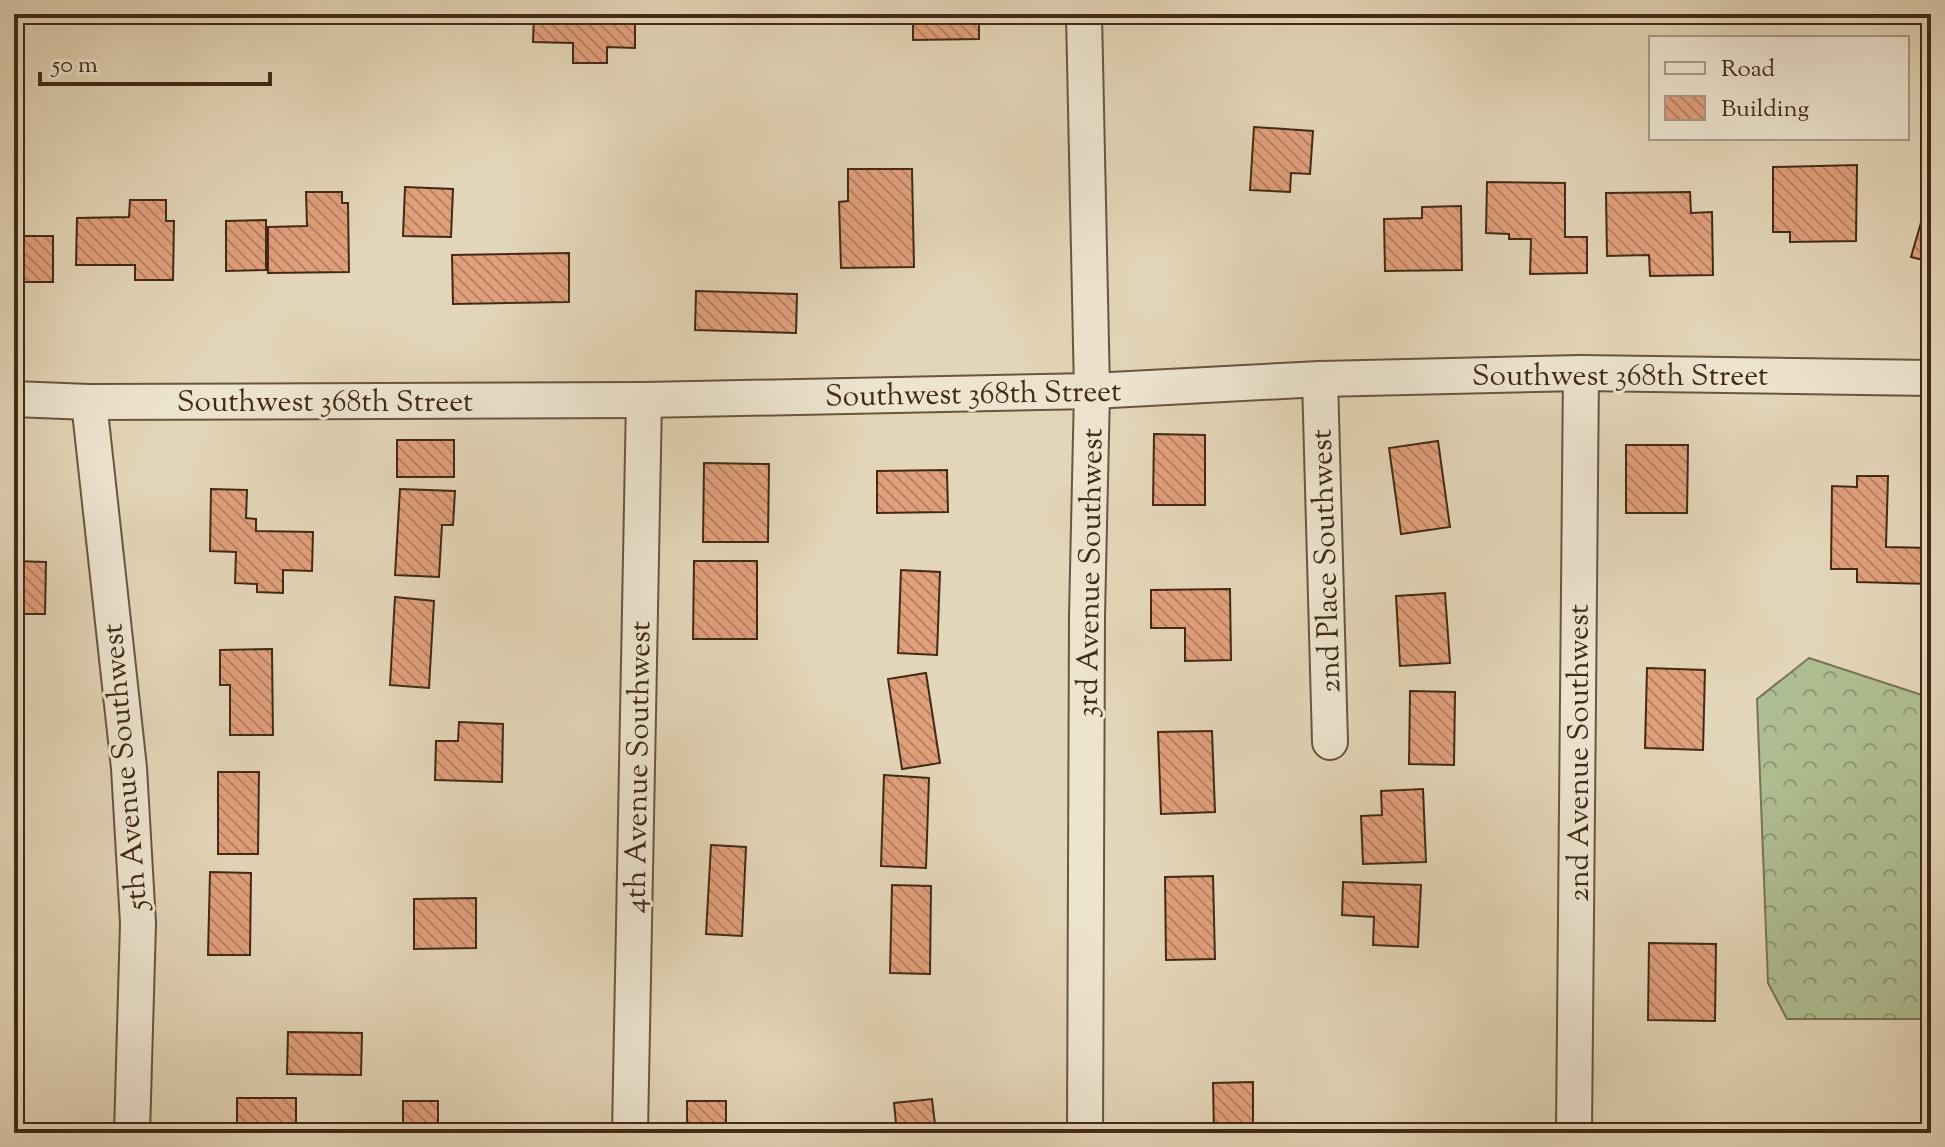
<svg xmlns="http://www.w3.org/2000/svg" width="1945" height="1147" viewBox="0 0 1945 1147" font-family="'Sorts Mill Goudy',serif">
	<defs>
		<pattern id="forest-crowns" width="20" height="18" patternUnits="userSpaceOnUse" patternTransform="scale(2)"><rect width="20" height="18" fill="#afbe92"/><path d="M2 6a3 3 0 1 1 6 0M12 15a3 3 0 1 1 6 0" fill="none" stroke="#909b76"/></pattern>
		<pattern id="building-back-hatch" width="6" height="6" patternUnits="userSpaceOnUse" patternTransform="scale(2)"><rect width="6" height="6" fill="#e09f7b"/><path d="M-1 5l2 2M0 0l6 6M5-1l2 2" fill="none" stroke="#b78264"/></pattern>
	</defs>
	<rect width="100%" height="100%" fill="#e3d5b7"/>
	<filter id="stains"><feTurbulence type="fractalNoise" baseFrequency=".0025" numOctaves="4"/><feColorMatrix values="0 0 0 0 .2 0 0 0 0 .09 0 0 0 0 .02 0 0 0 .5 -.17"/></filter>
	<radialGradient id="worn" r=".72"><stop offset=".6" stop-color="#630" stop-opacity="0"/><stop offset="1" stop-color="#630" stop-opacity=".3"/></radialGradient>
	<path fill="url(#forest-crowns)" stroke="#797454" stroke-width="2" d="M 1809,658 L 1931,698 L 1931,1019 L 1787,1019 L 1768,983 L 1757,699 Z"/>
	<g fill="url(#building-back-hatch)" stroke="#432a16" stroke-width="2">
		<path d="M 534,14 L 635,14 L 635,48 L 607,47 L 607,63 L 573,63 L 573,43 L 533,42 Z"/>
		<path d="M 913,14 L 979,14 L 979,39 L 913,40 Z"/>
		<path d="M 1254,127 L 1313,131 L 1310,174 L 1291,173 L 1290,192 L 1250,190 Z"/>
		<path d="M 1857,165 L 1856,241 L 1790,242 L 1790,232 L 1773,232 L 1773,167 Z"/>
		<path d="M 848,169 L 912,169 L 914,267 L 841,268 L 839,202 L 848,201 Z"/>
		<path d="M 1487,182 L 1565,183 L 1565,237 L 1587,237 L 1587,273 L 1530,274 L 1531,239 L 1509,239 L 1509,234 L 1486,233 Z"/>
		<path d="M 405,187 L 453,189 L 451,237 L 403,236 Z"/>
		<path d="M 1931,188 L 1931,262 L 1911,257 Z"/>
		<path d="M 306,192 L 342,192 L 342,203 L 348,203 L 349,272 L 268,273 L 268,227 L 307,226 Z"/>
		<path d="M 1690,192 L 1691,213 L 1712,212 L 1713,275 L 1650,276 L 1649,255 L 1607,256 L 1606,193 Z"/>
		<path d="M 130,200 L 166,200 L 166,221 L 174,221 L 173,280 L 135,280 L 135,265 L 76,265 L 77,218 L 129,217 Z"/>
		<path d="M 1461,206 L 1462,270 L 1385,271 L 1384,219 L 1422,218 L 1422,207 Z"/>
		<path d="M 266,220 L 266,270 L 226,271 L 226,221 Z"/>
		<rect x="14" y="236" width="39" height="46"/>
		<path d="M 569,253 L 569,302 L 453,304 L 452,255 Z"/>
		<path d="M 696,291 L 797,294 L 796,333 L 695,330 Z"/>
		<path d="M 1154,434 L 1205,435 L 1205,505 L 1153,505 Z"/>
		<rect x="397" y="440" width="57" height="37"/>
		<path d="M 1438,441 L 1450,527 L 1401,534 L 1389,448 Z"/>
		<path d="M 1626,445 L 1688,445 L 1687,513 L 1626,513 Z"/>
		<path d="M 704,463 L 769,464 L 768,542 L 703,542 Z"/>
		<path d="M 947,470 L 948,512 L 877,513 L 877,471 Z"/>
		<path d="M 1857,476 L 1888,476 L 1886,547 L 1931,548 L 1931,584 L 1857,582 L 1857,569 L 1831,569 L 1832,486 L 1857,487 Z"/>
		<path d="M 211,489 L 247,490 L 246,518 L 256,519 L 256,531 L 313,532 L 312,571 L 283,570 L 283,593 L 257,592 L 257,584 L 235,583 L 236,552 L 210,551 Z"/>
		<path d="M 400,489 L 455,491 L 453,525 L 442,525 L 439,577 L 395,575 Z"/>
		<path d="M 14,561 L 46,562 L 45,614 L 14,614 Z"/>
		<path d="M 694,561 L 757,561 L 757,639 L 693,639 Z"/>
		<path d="M 901,570 L 940,572 L 937,655 L 898,653 Z"/>
		<path d="M 1230,589 L 1231,660 L 1185,661 L 1185,628 L 1151,628 L 1151,590 Z"/>
		<path d="M 1445,593 L 1450,663 L 1400,666 L 1396,596 Z"/>
		<path d="M 395,597 L 434,601 L 429,688 L 390,685 Z"/>
		<path d="M 272,649 L 273,735 L 230,735 L 230,685 L 220,685 L 220,650 Z"/>
		<path d="M 1647,668 L 1705,670 L 1703,750 L 1645,748 Z"/>
		<path d="M 926,673 L 940,763 L 902,769 L 888,679 Z"/>
		<path d="M 1410,691 L 1455,692 L 1454,765 L 1409,764 Z"/>
		<path d="M 459,722 L 503,724 L 502,782 L 435,780 L 436,741 L 458,741 Z"/>
		<path d="M 1212,731 L 1215,812 L 1161,814 L 1158,732 Z"/>
		<path d="M 218,772 L 259,772 L 258,854 L 218,854 Z"/>
		<path d="M 884,775 L 929,778 L 926,868 L 881,866 Z"/>
		<path d="M 1423,789 L 1426,862 L 1363,864 L 1361,816 L 1382,815 L 1381,791 Z"/>
		<path d="M 711,845 L 746,847 L 742,936 L 706,934 Z"/>
		<path d="M 210,872 L 251,873 L 250,955 L 208,955 Z"/>
		<path d="M 1213,876 L 1215,959 L 1166,960 L 1165,877 Z"/>
		<path d="M 1343,882 L 1421,885 L 1418,947 L 1373,945 L 1374,917 L 1342,915 Z"/>
		<path d="M 892,885 L 931,886 L 930,974 L 890,973 Z"/>
		<path d="M 476,898 L 476,948 L 414,949 L 414,899 Z"/>
		<path d="M 1649,943 L 1716,944 L 1715,1021 L 1648,1020 Z"/>
		<path d="M 288,1032 L 362,1033 L 361,1075 L 287,1074 Z"/>
		<rect x="14" y="1070" width="9" height="63"/>
		<path d="M 1253,1082 L 1253,1133 L 1214,1133 L 1213,1083 Z"/>
		<rect x="237" y="1098" width="59" height="35"/>
		<path d="M 932,1099 L 936,1133 L 897,1133 L 894,1103 Z"/>
		<rect x="403" y="1101" width="35" height="32"/>
		<rect x="687" y="1101" width="39" height="32"/>
		<rect x="1682" y="1125" width="44" height="8"/>
	</g>
	<g fill="none" stroke-linecap="round" stroke-linejoin="round">
		<defs>
			<g id="minor">
				<path d="M 1084,14 L 1092,391 L 1087,616 L 1085,1133"/>
				<path d="M 1320,379 L 1330,742"/>
				<path d="M 14,399 L 89,402 L 644,400 L 1092,391 L 1320,379 L 1581,373 L 1931,378"/>
				<path d="M 89,402 L 129,768 L 138,923 L 132,1133"/>
				<path d="M 630,1133 L 644,400"/>
				<path d="M 1574,1133 L 1581,373"/>
			</g>
		</defs>
		<use href="#minor" stroke="#6b553e" stroke-width="38"/>
		<use href="#minor" stroke="#ede4d0" stroke-width="34"/>
	</g>
	<g text-anchor="middle" stroke-width="6" stroke-linejoin="round" paint-order="stroke">
		<g font-size="30" fill="#432a16" stroke="#ede4d0">
			<text x="1620" y="385">Southwest 368th Street</text>
			<text transform="translate(973 393) rotate(-1)" y="10">Southwest 368th Street</text>
			<text x="325" y="411">Southwest 368th Street</text>
			<text transform="translate(1325 561) rotate(-92)" y="10">2nd Place Southwest</text>
			<text transform="translate(1089 573) rotate(-89)" y="10">3rd Avenue Southwest</text>
			<text transform="translate(1578 753) rotate(-90)" y="10">2nd Avenue Southwest</text>
			<text transform="translate(124 767) rotate(-95)" y="10">5th Avenue Southwest</text>
			<text transform="translate(637 767) rotate(-89)" y="10">4th Avenue Southwest</text>
		</g>
	</g>
	<rect width="1945" height="1147" fill="none" stroke="#e3d5b7" stroke-width="48"/>
	<rect x="16" y="16" width="1913" height="1115" fill="none" stroke="#432a16" stroke-width="4"/>
	<rect x="24" y="24" width="1897" height="1099" fill="none" stroke="#432a16" stroke-width="2"/>
	<rect x="1649" y="36" width="260" height="104" fill="#ede4d0" stroke="#a99a86" stroke-width="2"/>
	<rect x="1665" y="62" width="40" height="12" fill="#ede4d0" stroke="#a99a86" stroke-width="2"/>
	<text x="1721" y="76" font-size="24" fill="#432a16">Road</text>
	<rect x="1665" y="96" width="40" height="24" fill="url(#building-back-hatch)" stroke="#a99a86" stroke-width="2"/>
	<text x="1721" y="116" font-size="24" fill="#432a16">Building</text>
	<path d="M40 72v12h230v-12" fill="none" stroke="#432a16" stroke-width="4"/>
	<text x="52" y="72" font-size="24" fill="#432a16" stroke="#ede4d0" stroke-width="6" paint-order="stroke">50 m</text>
	<rect width="100%" height="100%" filter="url(#stains)"/>
	<rect width="100%" height="100%" fill="url(#worn)"/>
</svg>
